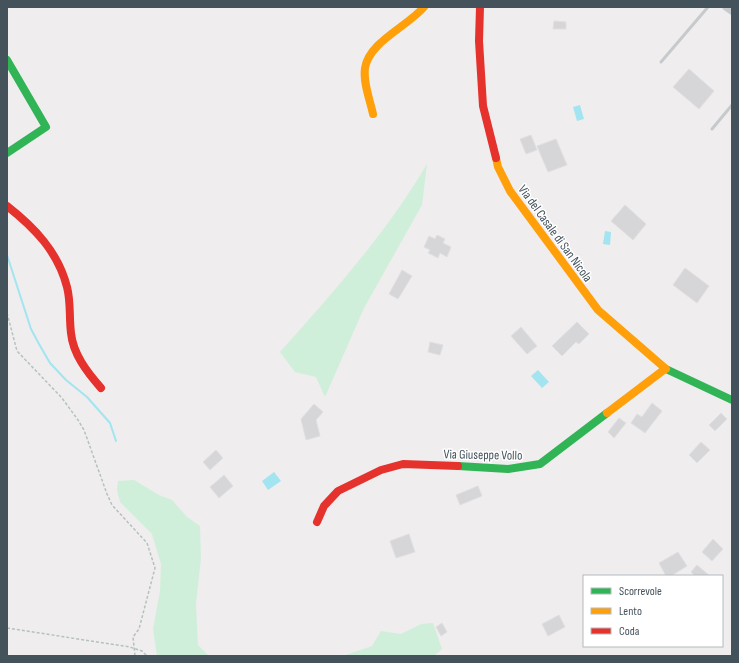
<svg xmlns="http://www.w3.org/2000/svg" width="739" height="663" viewBox="0 0 739 663" font-family="'Sofia Sans Condensed',sans-serif">
	<rect width="100%" height="100%" fill="#efedee"/>
	<g fill="#d0efda">
		<path d="M 427,164 L 422,205 L 364,308 L 325,397 L 316,377 L 295,372 L 280,352 C 333,293 387,232 427,164 Z"/>
		<path d="M 134,480 L 159,495 L 172,500 L 187,517 L 200,526 L 201,558 L 196,604 L 198,645 L 209,656 L 157,656 L 153,629 L 160,591 L 161,564 L 152,534 L 120,502 L 117,490 L 118,481 Z"/>
		<path d="M 433,623 L 442,649 L 434,656 L 343,656 L 372,646 L 381,631 L 401,634 L 421,624 Z"/>
	</g>
	<g fill="#a2e5f0">
		<path d="M 580,105 L 584,119 L 577,121 L 573,107 Z"/>
		<path d="M 605,231 L 611,232 L 610,245 L 603,244 Z"/>
		<path d="M 538,370 L 549,382 L 542,388 L 531,376 Z"/>
		<path d="M 274,472 L 281,481 L 268,490 L 262,481 Z"/>
	</g>
	<g fill="none" stroke-linecap="round" stroke-linejoin="round">
		<path stroke="#a2e5f0" stroke-width="2" d="M 7,255 L 31,329 L 39,344 L 50,363 L 66,380 L 87,397 L 110,423 L 116,441"/>
	</g>
	<g fill="#d6d6d8" stroke="#e0dfe1">
		<path d="M 554,21 L 566,22 L 566,29 L 553,29 Z"/>
		<path d="M 689,69 L 714,91 L 699,109 L 673,87 Z"/>
		<path d="M 531,135 L 537,150 L 526,154 L 520,139 Z"/>
		<path d="M 556,139 L 567,165 L 548,172 L 537,146 Z"/>
		<path d="M 625,205 L 646,224 L 633,240 L 611,221 Z"/>
		<path d="M 437,235 L 445,239 L 443,243 L 451,247 L 447,257 L 440,253 L 438,258 L 428,253 L 430,250 L 424,247 L 429,236 L 435,239 Z"/>
		<path d="M 685,268 L 709,286 L 697,303 L 673,285 Z"/>
		<path d="M 402,270 L 412,276 L 398,299 L 389,294 Z"/>
		<path d="M 577,322 L 589,334 L 579,344 L 576,342 L 562,356 L 552,346 Z"/>
		<path d="M 521,327 L 537,346 L 527,354 L 511,336 Z"/>
		<path d="M 430,342 L 443,345 L 440,355 L 428,352 Z"/>
		<path d="M 652,403 L 662,411 L 645,433 L 631,423 L 637,414 L 642,417 Z"/>
		<path d="M 314,404 L 323,412 L 316,420 L 320,436 L 306,440 L 301,419 Z"/>
		<path d="M 721,413 L 727,419 L 715,431 L 709,425 Z"/>
		<path d="M 619,418 L 626,423 L 614,438 L 608,432 Z"/>
		<path d="M 701,442 L 710,450 L 697,463 L 689,455 Z"/>
		<path d="M 216,450 L 223,458 L 210,470 L 203,462 Z"/>
		<path d="M 224,475 L 233,486 L 219,498 L 210,487 Z"/>
		<path d="M 478,486 L 482,496 L 460,505 L 456,495 Z"/>
		<path d="M 409,534 L 415,552 L 396,558 L 390,541 Z"/>
		<path d="M 713,539 L 723,549 L 712,561 L 702,552 Z"/>
		<path d="M 678,552 L 687,566 L 671,576 L 666,576 L 659,563 Z"/>
		<path d="M 697,565 L 710,576 L 695,576 L 691,572 Z"/>
		<path d="M 559,615 L 565,627 L 548,636 L 542,624 Z"/>
		<path d="M 442,623 L 447,632 L 441,636 L 436,627 Z"/>
	</g>
	<g fill="none" stroke-linecap="round" stroke-linejoin="round">
		<g stroke="#b4c2be" stroke-width="1.5" stroke-dasharray="3 2" stroke-linecap="butt">
			<path d="M 7,313 L 17,351 L 62,398 L 78,420 L 84,430 L 107,494 L 112,505 L 147,543 L 155,568 L 139,629 L 133,637 L 135,656"/>
			<path d="M 7,628 L 130,647 L 142,651 L 147,656"/>
		</g>
		<g stroke="#c7cacd" stroke-width="3">
			<path d="M 661,62 L 708,7"/>
			<path d="M 712,129 L 732,105"/>
		</g>
		<path stroke="#c7cacd" stroke-width="6" d="M 725,7 L 732,12"/>
		<g stroke="#30b455" stroke-width="8">
			<path d="M 7,60 L 46,127 L 7,153"/>
			<path d="M 666,369 L 732,400"/>
			<path d="M 458,466 L 508,469 L 540,464 L 607,413"/>
		</g>
		<g stroke="#ff9f0a" stroke-width="8">
			<path d="M 373,114 C 370,100 363,83 365,68 C 369,42 408,26 424,7"/>
			<path d="M 496,158 L 498,167 L 510,191 L 598,310 L 666,369"/>
			<path d="M 607,413 L 665,369"/>
		</g>
		<g stroke="#e5322d" stroke-width="8">
			<path d="M 480,7 L 479,41 L 483,106 L 496,158"/>
			<path d="M 7,206 C 35,228 58,252 67,287 C 71,302 69,317 71,333 C 73,354 87,372 101,388"/>
			<path d="M 317,522 L 324,506 L 338,491 L 381,470 L 403,464 L 458,466"/>
		</g>
	</g>
	<g text-anchor="middle" stroke-width="3" stroke-linejoin="round" paint-order="stroke">
		<g font-size="13" fill="#44525b" stroke="#fff">
			<text transform="translate(556 233) rotate(54)" y="5">Via del Casale di San Nicola</text>
			<text transform="translate(483 454) rotate(1)" y="5">Via Giuseppe Vollo</text>
		</g>
	</g>
	<rect width="739" height="663" fill="none" stroke="#44525b" stroke-width="16"/>
	<rect x="583" y="575" width="140" height="72" fill="#ffffff" stroke="#b4babd"/>
	<rect x="591" y="588" width="20" height="6" fill="#30b455" stroke="#b4babd"/>
	<text x="619" y="595" font-size="12" fill="#44525b">Scorrevole</text>
	<rect x="591" y="608" width="20" height="6" fill="#ff9f0a" stroke="#b4babd"/>
	<text x="619" y="615" font-size="12" fill="#44525b">Lento</text>
	<rect x="591" y="628" width="20" height="6" fill="#e5322d" stroke="#b4babd"/>
	<text x="619" y="635" font-size="12" fill="#44525b">Coda</text>
</svg>
